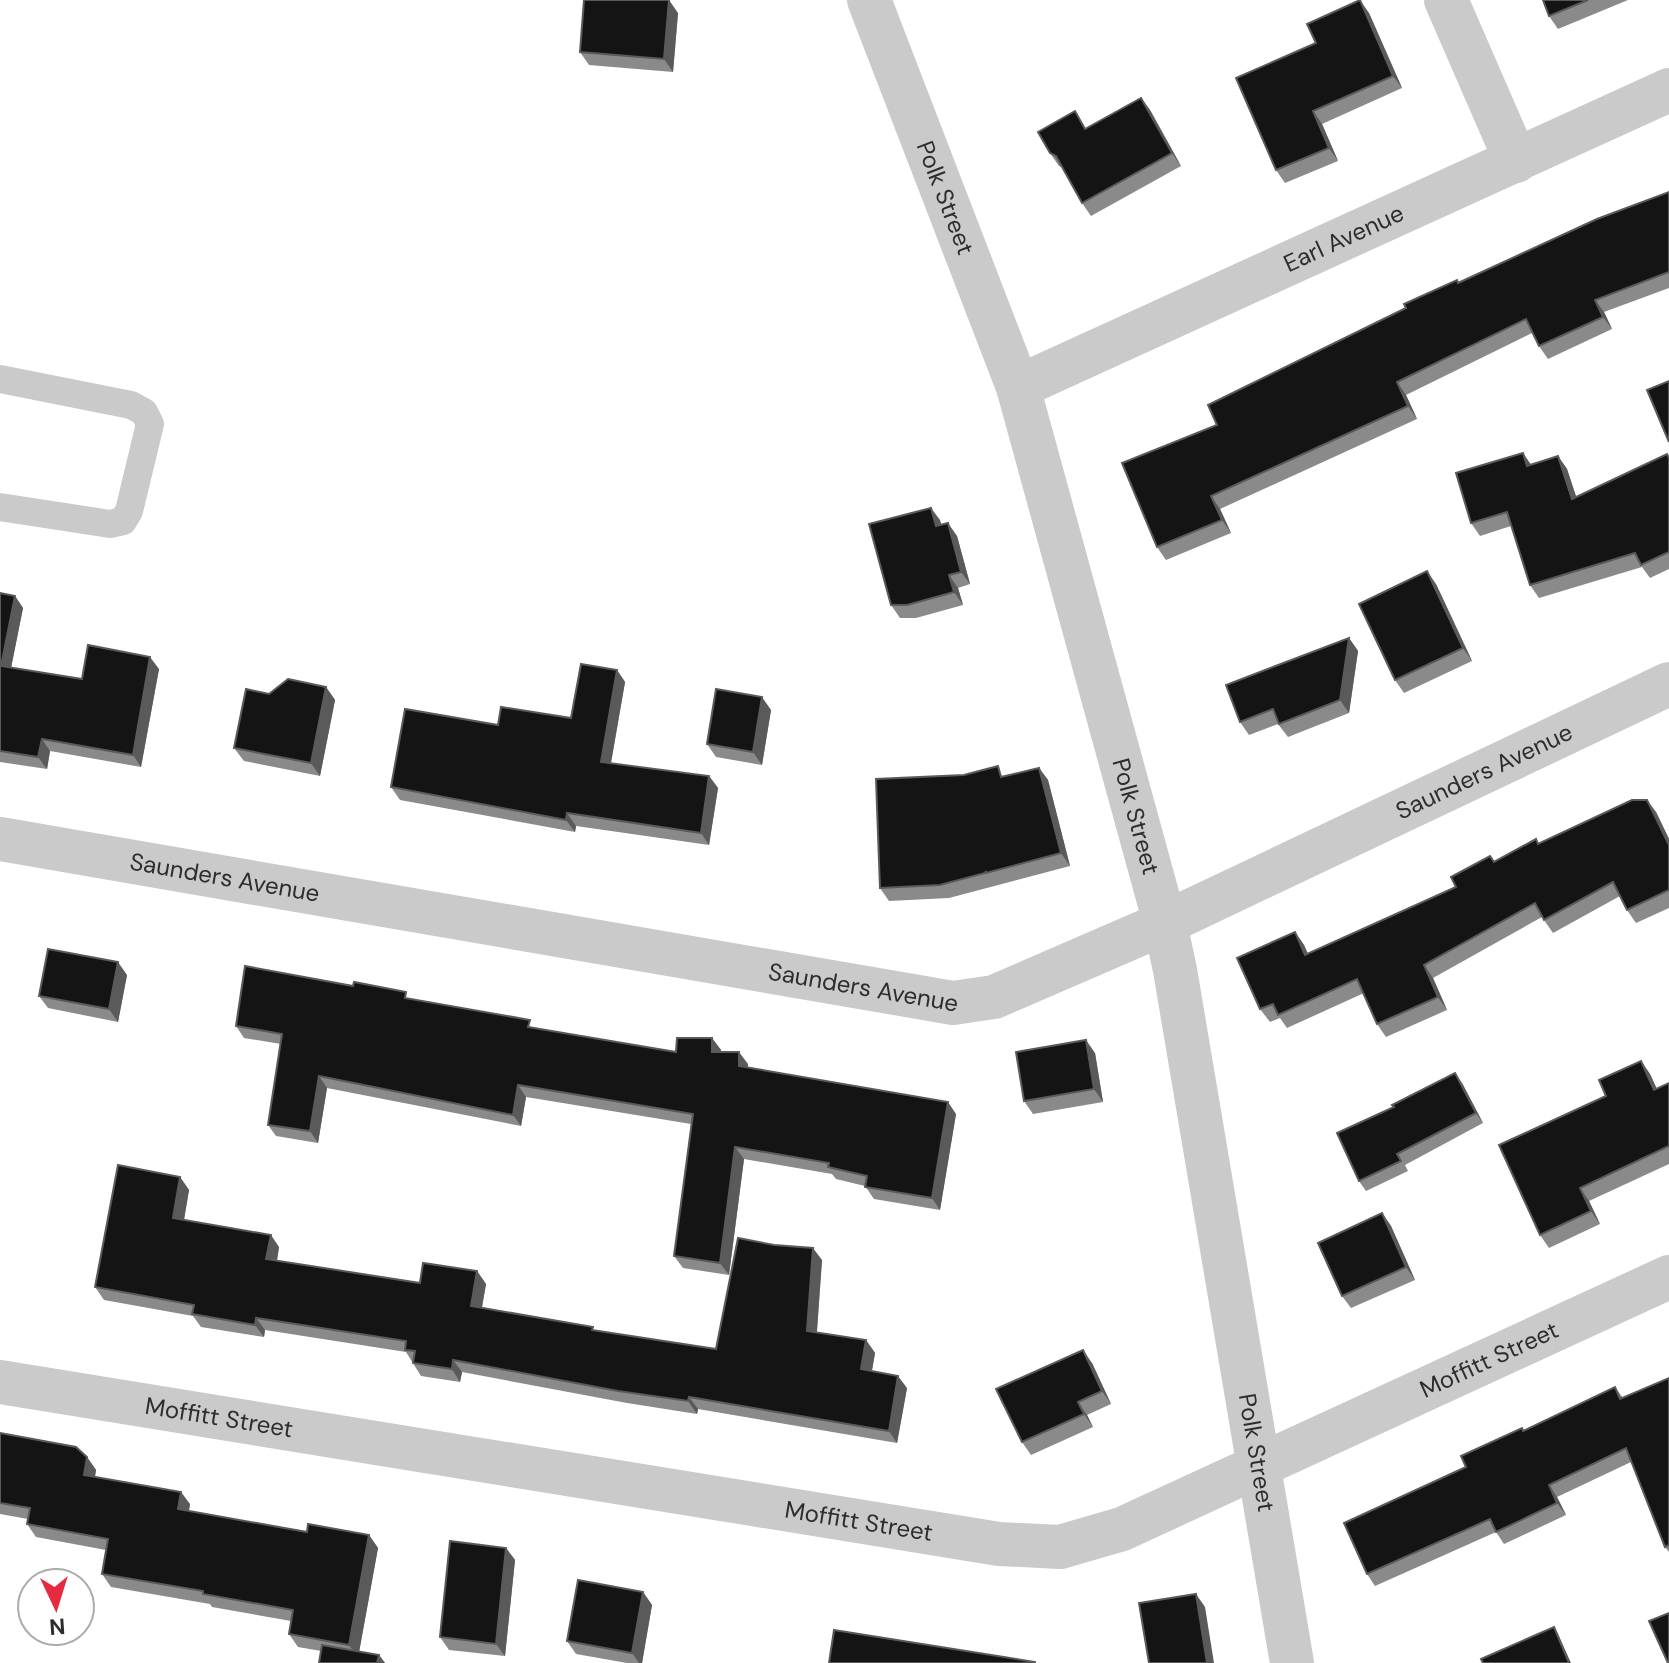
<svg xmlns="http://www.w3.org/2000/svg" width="1669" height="1663" viewBox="0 0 1669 1663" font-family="'DM Sans',sans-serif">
	<rect width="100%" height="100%" fill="#fff"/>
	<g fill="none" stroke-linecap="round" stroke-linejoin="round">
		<path stroke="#cacaca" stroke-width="28" d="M 0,379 L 131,405 L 144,412 L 150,424 L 129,511 L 123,521 L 110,524 L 0,507"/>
		<g stroke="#cacaca" stroke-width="44">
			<path id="s1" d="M 869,0 L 1018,387 L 1165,923 L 1175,970 L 1292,1663"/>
			<path d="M 1446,0 L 1516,161"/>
			<path id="s2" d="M 1018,387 L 1669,90"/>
			<path id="s3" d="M 0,839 L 953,1003 L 994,997 L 1165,923 L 1669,684"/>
			<path id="s4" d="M 0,1382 L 999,1544 L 1060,1547 L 1122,1529 L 1669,1277"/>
		</g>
	</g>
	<g fill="#8a8a8a">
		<path d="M 1543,0 L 1628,0 L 1558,29 L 1549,16 Z"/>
		<path d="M 678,13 L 673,72 L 589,65 L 580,52 Z"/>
		<path d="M 1369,13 L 1402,88 L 1322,124 L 1338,161 L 1285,183 L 1276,170 L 1316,43 Z"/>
		<path d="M 1141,98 L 1150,110 L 1181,166 L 1091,216 L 1082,203 L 1063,168 L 1059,166 L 1050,153 L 1086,128 Z"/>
		<path d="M 1669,192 L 1669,288 L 1604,312 L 1612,329 L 1548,359 L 1539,346 L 1532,333 L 1406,395 L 1417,419 L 1220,509 L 1231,533 L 1166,560 L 1157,547 L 1217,425 L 1459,283 Z"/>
		<path d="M 1558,456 L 1567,469 L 1576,497 L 1669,457 L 1669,569 L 1650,578 L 1642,567 L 1539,598 L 1530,585 L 1511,526 L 1480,536 L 1471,523 L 1531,464 Z"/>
		<path d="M 940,520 L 941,525 L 957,536 L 970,584 L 958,588 L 963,605 L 916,618 L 900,618 L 891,605 Z"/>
		<path d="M 1436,584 L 1472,661 L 1404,693 L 1395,680 Z"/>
		<path d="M 0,593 L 15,596 L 23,608 L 11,668 L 82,679 L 159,669 L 141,767 L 50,751 L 47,769 L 0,762 Z"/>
		<path d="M 1349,638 L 1358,651 L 1349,713 L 1288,737 L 1278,724 L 1249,735 L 1240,722 Z"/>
		<path d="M 617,670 L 625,682 L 611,763 L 709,776 L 718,788 L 709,845 L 576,826 L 575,832 L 400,800 L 391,787 L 498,725 L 571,718 Z"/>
		<path d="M 326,687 L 335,700 L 320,776 L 244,761 L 234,748 L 269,694 Z"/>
		<path d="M 771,710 L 762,765 L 716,757 L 707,744 Z"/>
		<path d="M 1039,768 L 1048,780 L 1070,866 L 949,898 L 889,901 L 880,888 L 1004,776 Z"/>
		<path d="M 1656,812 L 1669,839 L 1669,908 L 1636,923 L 1627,910 L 1620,896 L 1553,933 L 1542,917 L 1433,978 L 1447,1010 L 1386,1037 L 1377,1024 L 1364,993 L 1287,1028 L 1280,1018 L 1270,1022 L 1260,1009 L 1295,932 L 1304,945 L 1308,954 L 1456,887 L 1495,862 L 1539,844 Z"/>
		<path d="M 127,975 L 118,1022 L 48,1008 L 39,996 Z"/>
		<path d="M 411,999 L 536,1028 L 676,1052 L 712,1038 L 721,1050 L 721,1052 L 748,1064 L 748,1068 L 956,1114 L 940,1210 L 874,1199 L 865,1186 L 836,1179 L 832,1174 L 744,1159 L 729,1275 L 683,1268 L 674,1256 L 691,1124 L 526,1097 L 521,1126 L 327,1088 L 318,1143 L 276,1136 L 268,1125 L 281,1044 L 244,1038 L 236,1026 Z"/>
		<path d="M 1095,1053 L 1103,1102 L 1033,1114 L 1024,1101 Z"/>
		<path d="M 1641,1061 L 1650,1074 L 1657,1089 L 1669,1083 L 1669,1164 L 1589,1201 L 1600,1224 L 1549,1248 L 1540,1235 L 1606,1096 Z"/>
		<path d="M 1462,1083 L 1483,1123 L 1405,1165 L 1408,1171 L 1366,1191 L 1359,1181 Z"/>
		<path d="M 180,1177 L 189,1190 L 184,1220 L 279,1247 L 277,1261 L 420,1283 L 477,1271 L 486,1284 L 482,1307 L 594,1330 L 716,1349 L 822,1260 L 817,1332 L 866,1340 L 875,1353 L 872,1371 L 907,1388 L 897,1443 L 698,1409 L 697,1414 L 627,1403 L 462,1372 L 460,1382 L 421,1376 L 406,1352 L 265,1330 L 264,1337 L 201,1327 L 193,1316 L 104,1300 L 95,1287 Z"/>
		<path d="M 1382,1213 L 1391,1226 L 1415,1280 L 1351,1308 L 1342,1296 Z"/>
		<path d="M 1092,1363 L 1111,1404 L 1087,1415 L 1093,1427 L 1031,1455 L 1022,1442 Z"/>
		<path d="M 1669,1378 L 1669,1552 L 1665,1547 L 1631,1462 L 1557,1497 L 1566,1515 L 1504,1544 L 1496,1532 L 1375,1586 L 1367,1574 L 1466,1467 L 1524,1431 L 1615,1387 L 1623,1398 Z"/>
		<path d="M 0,1433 L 87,1457 L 96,1470 L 95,1477 L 190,1504 L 189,1511 L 307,1532 L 369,1535 L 378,1548 L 359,1652 L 379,1655 L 385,1663 L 319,1663 L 321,1651 L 298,1647 L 289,1634 L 291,1621 L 212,1607 L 210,1604 L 111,1587 L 102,1574 L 106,1550 L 36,1537 L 27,1524 L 28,1519 L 0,1514 Z"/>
		<path d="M 506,1548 L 515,1560 L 505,1656 L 449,1650 L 440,1637 Z"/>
		<path d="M 643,1592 L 652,1605 L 642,1663 L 627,1663 L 576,1654 L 567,1641 Z"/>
	</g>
	<g fill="#5a5a5a">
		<path d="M 669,0 L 678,13 L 673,72 L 664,59 Z"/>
		<path d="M 1360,0 L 1369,13 L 1402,88 L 1393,76 Z"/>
		<path d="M 1141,98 L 1150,110 L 1181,166 L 1172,153 Z"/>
		<path d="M 1313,111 L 1322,124 L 1338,161 L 1329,148 Z"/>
		<path d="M 1595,300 L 1604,312 L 1612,329 L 1603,317 Z"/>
		<path d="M 1397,382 L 1406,395 L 1417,419 L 1408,406 Z"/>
		<path d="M 1523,453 L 1532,466 L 1527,466 Z"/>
		<path d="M 1558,456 L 1567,469 L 1581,511 L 1572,499 Z"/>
		<path d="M 1211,496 L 1220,509 L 1231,533 L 1222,520 Z"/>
		<path d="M 931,508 L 940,520 L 945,539 L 936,526 Z"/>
		<path d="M 948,523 L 957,536 L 970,584 L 961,572 Z"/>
		<path d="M 1427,571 L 1436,584 L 1472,661 L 1463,648 Z"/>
		<path d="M 949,575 L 958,588 L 963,605 L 954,592 Z"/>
		<path d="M 15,596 L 23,608 L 9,678 L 1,666 Z"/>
		<path d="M 1349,638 L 1358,651 L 1349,713 L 1340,700 Z"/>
		<path d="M 150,657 L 159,669 L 141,767 L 133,755 Z"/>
		<path d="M 617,670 L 625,682 L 609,774 L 601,762 Z"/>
		<path d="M 326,687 L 335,700 L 320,776 L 311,763 Z"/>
		<path d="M 762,697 L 771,710 L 762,765 L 753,752 Z"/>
		<path d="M 42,739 L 50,751 L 47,769 L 38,757 Z"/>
		<path d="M 1039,768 L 1048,780 L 1070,866 L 1061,853 Z"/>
		<path d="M 709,776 L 718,788 L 709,845 L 701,833 Z"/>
		<path d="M 1647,800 L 1656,812 L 1669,839 L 1669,845 Z"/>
		<path d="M 567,813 L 576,826 L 575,832 L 566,820 Z"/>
		<path d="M 1295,932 L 1304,945 L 1314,968 L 1305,955 Z"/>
		<path d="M 118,962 L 127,975 L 118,1022 L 109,1009 Z"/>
		<path d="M 1424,965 L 1433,978 L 1447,1010 L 1438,997 Z"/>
		<path d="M 712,1038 L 721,1050 L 720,1064 L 712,1052 Z"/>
		<path d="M 1086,1040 L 1095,1053 L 1103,1102 L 1094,1089 Z"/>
		<path d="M 739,1052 L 748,1064 L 747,1078 L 739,1066 Z"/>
		<path d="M 1641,1061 L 1650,1074 L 1663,1103 L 1654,1090 Z"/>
		<path d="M 1455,1073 L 1462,1083 L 1483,1123 L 1476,1113 Z"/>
		<path d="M 319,1076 L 327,1088 L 318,1143 L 310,1131 Z"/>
		<path d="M 518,1085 L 526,1097 L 521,1126 L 513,1115 Z"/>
		<path d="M 948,1102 L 956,1114 L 940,1210 L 932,1198 Z"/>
		<path d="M 735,1147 L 744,1159 L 729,1275 L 720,1263 Z"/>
		<path d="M 180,1177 L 189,1190 L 182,1231 L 173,1218 Z"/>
		<path d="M 1580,1188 L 1589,1201 L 1600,1224 L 1591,1211 Z"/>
		<path d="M 1382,1213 L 1391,1226 L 1415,1280 L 1406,1267 Z"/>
		<path d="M 271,1235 L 279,1247 L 275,1272 L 266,1259 Z"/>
		<path d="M 813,1248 L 822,1260 L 816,1343 L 807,1331 Z"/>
		<path d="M 477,1271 L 486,1284 L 480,1318 L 471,1306 Z"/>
		<path d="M 256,1318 L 265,1330 L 264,1337 L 255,1325 Z"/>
		<path d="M 866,1340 L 875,1353 L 870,1381 L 861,1369 Z"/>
		<path d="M 1083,1350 L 1092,1363 L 1111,1404 L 1102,1391 Z"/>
		<path d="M 453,1360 L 462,1372 L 460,1382 L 452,1369 Z"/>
		<path d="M 898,1376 L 907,1388 L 897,1443 L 889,1431 Z"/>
		<path d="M 689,1397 L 698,1409 L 697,1414 L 688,1401 Z"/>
		<path d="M 1078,1402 L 1087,1415 L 1093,1427 L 1084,1414 Z"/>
		<path d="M 87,1457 L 96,1470 L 93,1488 L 84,1475 Z"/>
		<path d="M 1549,1485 L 1557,1497 L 1566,1515 L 1557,1503 Z"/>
		<path d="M 181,1492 L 190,1504 L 187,1522 L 178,1509 Z"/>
		<path d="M 369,1535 L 378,1548 L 358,1658 L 349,1645 Z"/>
		<path d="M 506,1548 L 515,1560 L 505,1656 L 496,1644 Z"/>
		<path d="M 643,1592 L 652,1605 L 642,1663 L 639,1663 L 632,1653 Z"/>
		<path d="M 1196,1594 L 1205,1607 L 1214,1663 L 1207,1663 Z"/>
		<path d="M 1554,1627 L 1558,1634 L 1571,1663 L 1569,1663 Z"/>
		<path d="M 379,1655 L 385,1663 L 377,1663 Z"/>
	</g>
	<g fill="#141414" stroke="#5a5a5a" stroke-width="2">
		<path d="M 584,0 L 669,0 L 664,59 L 580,52 Z"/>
		<path d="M 1360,0 L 1393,76 L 1313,111 L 1329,148 L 1276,170 L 1236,78 L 1316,43 L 1307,24 Z"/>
		<path d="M 1543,0 L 1588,0 L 1549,16 Z"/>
		<path d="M 1141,98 L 1172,153 L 1082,203 L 1056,156 L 1050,153 L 1038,132 L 1075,111 L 1085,129 Z"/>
		<path d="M 1669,192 L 1669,272 L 1595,300 L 1603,317 L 1539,346 L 1526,319 L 1397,382 L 1408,406 L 1211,496 L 1222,520 L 1157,547 L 1122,463 L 1217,425 L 1208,405 L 1406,308 L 1404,304 L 1457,280 L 1458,283 L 1597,219 Z"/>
		<path d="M 1669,381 L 1669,442 L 1647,390 Z"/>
		<path d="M 1523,453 L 1527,466 L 1558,456 L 1572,499 L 1667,454 L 1669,458 L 1669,552 L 1641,565 L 1635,553 L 1530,585 L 1507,512 L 1471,523 L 1456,473 Z"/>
		<path d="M 931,508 L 936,526 L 948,523 L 961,572 L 949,575 L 954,592 L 907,605 L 891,605 L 869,524 Z"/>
		<path d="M 1427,571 L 1463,648 L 1395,680 L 1359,604 Z"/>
		<path d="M 0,593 L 15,596 L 1,666 L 82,679 L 88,645 L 150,657 L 133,755 L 42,739 L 38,757 L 0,751 Z"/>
		<path d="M 1349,638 L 1340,700 L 1279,724 L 1273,709 L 1240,722 L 1226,685 Z"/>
		<path d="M 581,664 L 617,670 L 601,762 L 709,776 L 701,833 L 567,813 L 566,820 L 391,787 L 405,709 L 498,725 L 501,707 L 571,718 Z"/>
		<path d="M 288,679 L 326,687 L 311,763 L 234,748 L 246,689 L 269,694 Z"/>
		<path d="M 716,689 L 762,697 L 753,752 L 707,744 Z"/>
		<path d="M 998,766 L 1001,777 L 1039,768 L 1061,853 L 986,873 L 986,871 L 985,873 L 940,885 L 880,888 L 876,779 L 964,775 Z"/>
		<path d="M 1632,800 L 1647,800 L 1669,845 L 1669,890 L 1627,910 L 1613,882 L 1544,920 L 1535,903 L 1424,965 L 1438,997 L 1377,1024 L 1357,979 L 1278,1015 L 1273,1004 L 1260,1009 L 1237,958 L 1295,932 L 1305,955 L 1456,887 L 1451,877 L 1490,856 L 1494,862 L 1536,839 L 1538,844 Z"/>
		<path d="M 48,949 L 118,962 L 109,1009 L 39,996 Z"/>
		<path d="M 245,966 L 353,986 L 354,982 L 406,992 L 405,998 L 530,1020 L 528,1027 L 676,1052 L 677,1038 L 712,1038 L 712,1052 L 739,1052 L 739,1066 L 948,1102 L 932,1198 L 865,1187 L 867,1176 L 828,1167 L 829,1163 L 735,1147 L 720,1263 L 674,1256 L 693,1114 L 518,1085 L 513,1115 L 319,1076 L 310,1131 L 268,1125 L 282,1034 L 236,1026 Z"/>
		<path d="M 1086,1040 L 1094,1089 L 1024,1101 L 1016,1052 Z"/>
		<path d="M 1641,1061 L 1654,1090 L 1669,1083 L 1669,1146 L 1580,1188 L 1591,1211 L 1540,1235 L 1499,1145 L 1606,1096 L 1599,1080 Z"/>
		<path d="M 1455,1073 L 1476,1113 L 1397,1154 L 1401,1161 L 1359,1181 L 1337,1133 L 1394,1107 L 1392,1105 Z"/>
		<path d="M 118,1165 L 180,1177 L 173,1218 L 271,1235 L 266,1259 L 420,1283 L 423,1263 L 477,1271 L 471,1306 L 593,1327 L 592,1330 L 716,1349 L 738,1238 L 774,1245 L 813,1248 L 807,1331 L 866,1340 L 861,1369 L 898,1376 L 889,1431 L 689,1397 L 688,1401 L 618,1391 L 453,1360 L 452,1369 L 413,1363 L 415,1351 L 405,1350 L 406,1341 L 256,1318 L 255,1325 L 192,1314 L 194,1305 L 95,1287 Z"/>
		<path d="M 1382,1213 L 1406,1267 L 1342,1296 L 1318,1243 Z"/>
		<path d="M 1083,1350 L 1102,1391 L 1078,1402 L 1084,1414 L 1022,1442 L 996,1389 Z"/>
		<path d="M 1669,1378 L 1669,1545 L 1665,1547 L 1626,1448 L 1549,1485 L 1557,1503 L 1496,1532 L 1490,1519 L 1367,1574 L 1344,1523 L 1466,1467 L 1461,1456 L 1522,1428 L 1523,1431 L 1615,1387 L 1620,1399 Z"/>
		<path d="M 0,1433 L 76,1447 L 87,1457 L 84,1475 L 181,1492 L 178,1509 L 307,1532 L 308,1524 L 369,1535 L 349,1645 L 289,1634 L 293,1610 L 203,1594 L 203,1591 L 102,1574 L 108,1539 L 27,1524 L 30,1508 L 0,1503 Z"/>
		<path d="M 450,1541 L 506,1548 L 496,1644 L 440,1637 Z"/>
		<path d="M 578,1580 L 643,1592 L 632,1653 L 567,1641 Z"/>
		<path d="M 1196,1594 L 1207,1663 L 1149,1663 L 1139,1603 Z"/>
		<path d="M 1669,1613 L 1669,1663 L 1668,1663 L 1649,1621 Z"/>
		<path d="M 1554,1627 L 1569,1663 L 1483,1663 L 1481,1659 Z"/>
		<path d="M 834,1630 L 1035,1662 L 1035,1663 L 829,1663 Z"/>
		<path d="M 322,1645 L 379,1655 L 377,1663 L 319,1663 Z"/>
	</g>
	<g text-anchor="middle" stroke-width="8" stroke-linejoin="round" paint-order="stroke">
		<g font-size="24" fill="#2d2d2d" stroke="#fff">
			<text dy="8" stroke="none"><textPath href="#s1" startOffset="212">Polk Street</textPath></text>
			<text dy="8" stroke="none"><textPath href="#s2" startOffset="358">Earl Avenue</textPath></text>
			<text dy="8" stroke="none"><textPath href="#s3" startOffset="1548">Saunders Avenue</textPath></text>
			<text dy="8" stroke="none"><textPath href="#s1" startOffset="860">Polk Street</textPath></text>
			<text dy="8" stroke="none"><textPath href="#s3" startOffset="228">Saunders Avenue</textPath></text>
			<text dy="8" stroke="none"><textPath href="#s3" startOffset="876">Saunders Avenue</textPath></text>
			<text dy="8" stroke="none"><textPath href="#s4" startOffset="1542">Moffitt Street</textPath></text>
			<text dy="8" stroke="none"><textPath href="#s4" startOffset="222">Moffitt Street</textPath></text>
			<text dy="8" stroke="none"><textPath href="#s1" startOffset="1508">Polk Street</textPath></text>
			<text dy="8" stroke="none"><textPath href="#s4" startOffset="870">Moffitt Street</textPath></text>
		</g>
	</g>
	<g transform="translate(56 1607) rotate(176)"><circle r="38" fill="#ffffff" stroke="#ababab" stroke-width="2"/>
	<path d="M0-6L14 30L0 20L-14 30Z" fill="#e82a41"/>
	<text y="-12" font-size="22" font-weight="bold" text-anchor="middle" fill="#2d2d2d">N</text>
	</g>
</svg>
